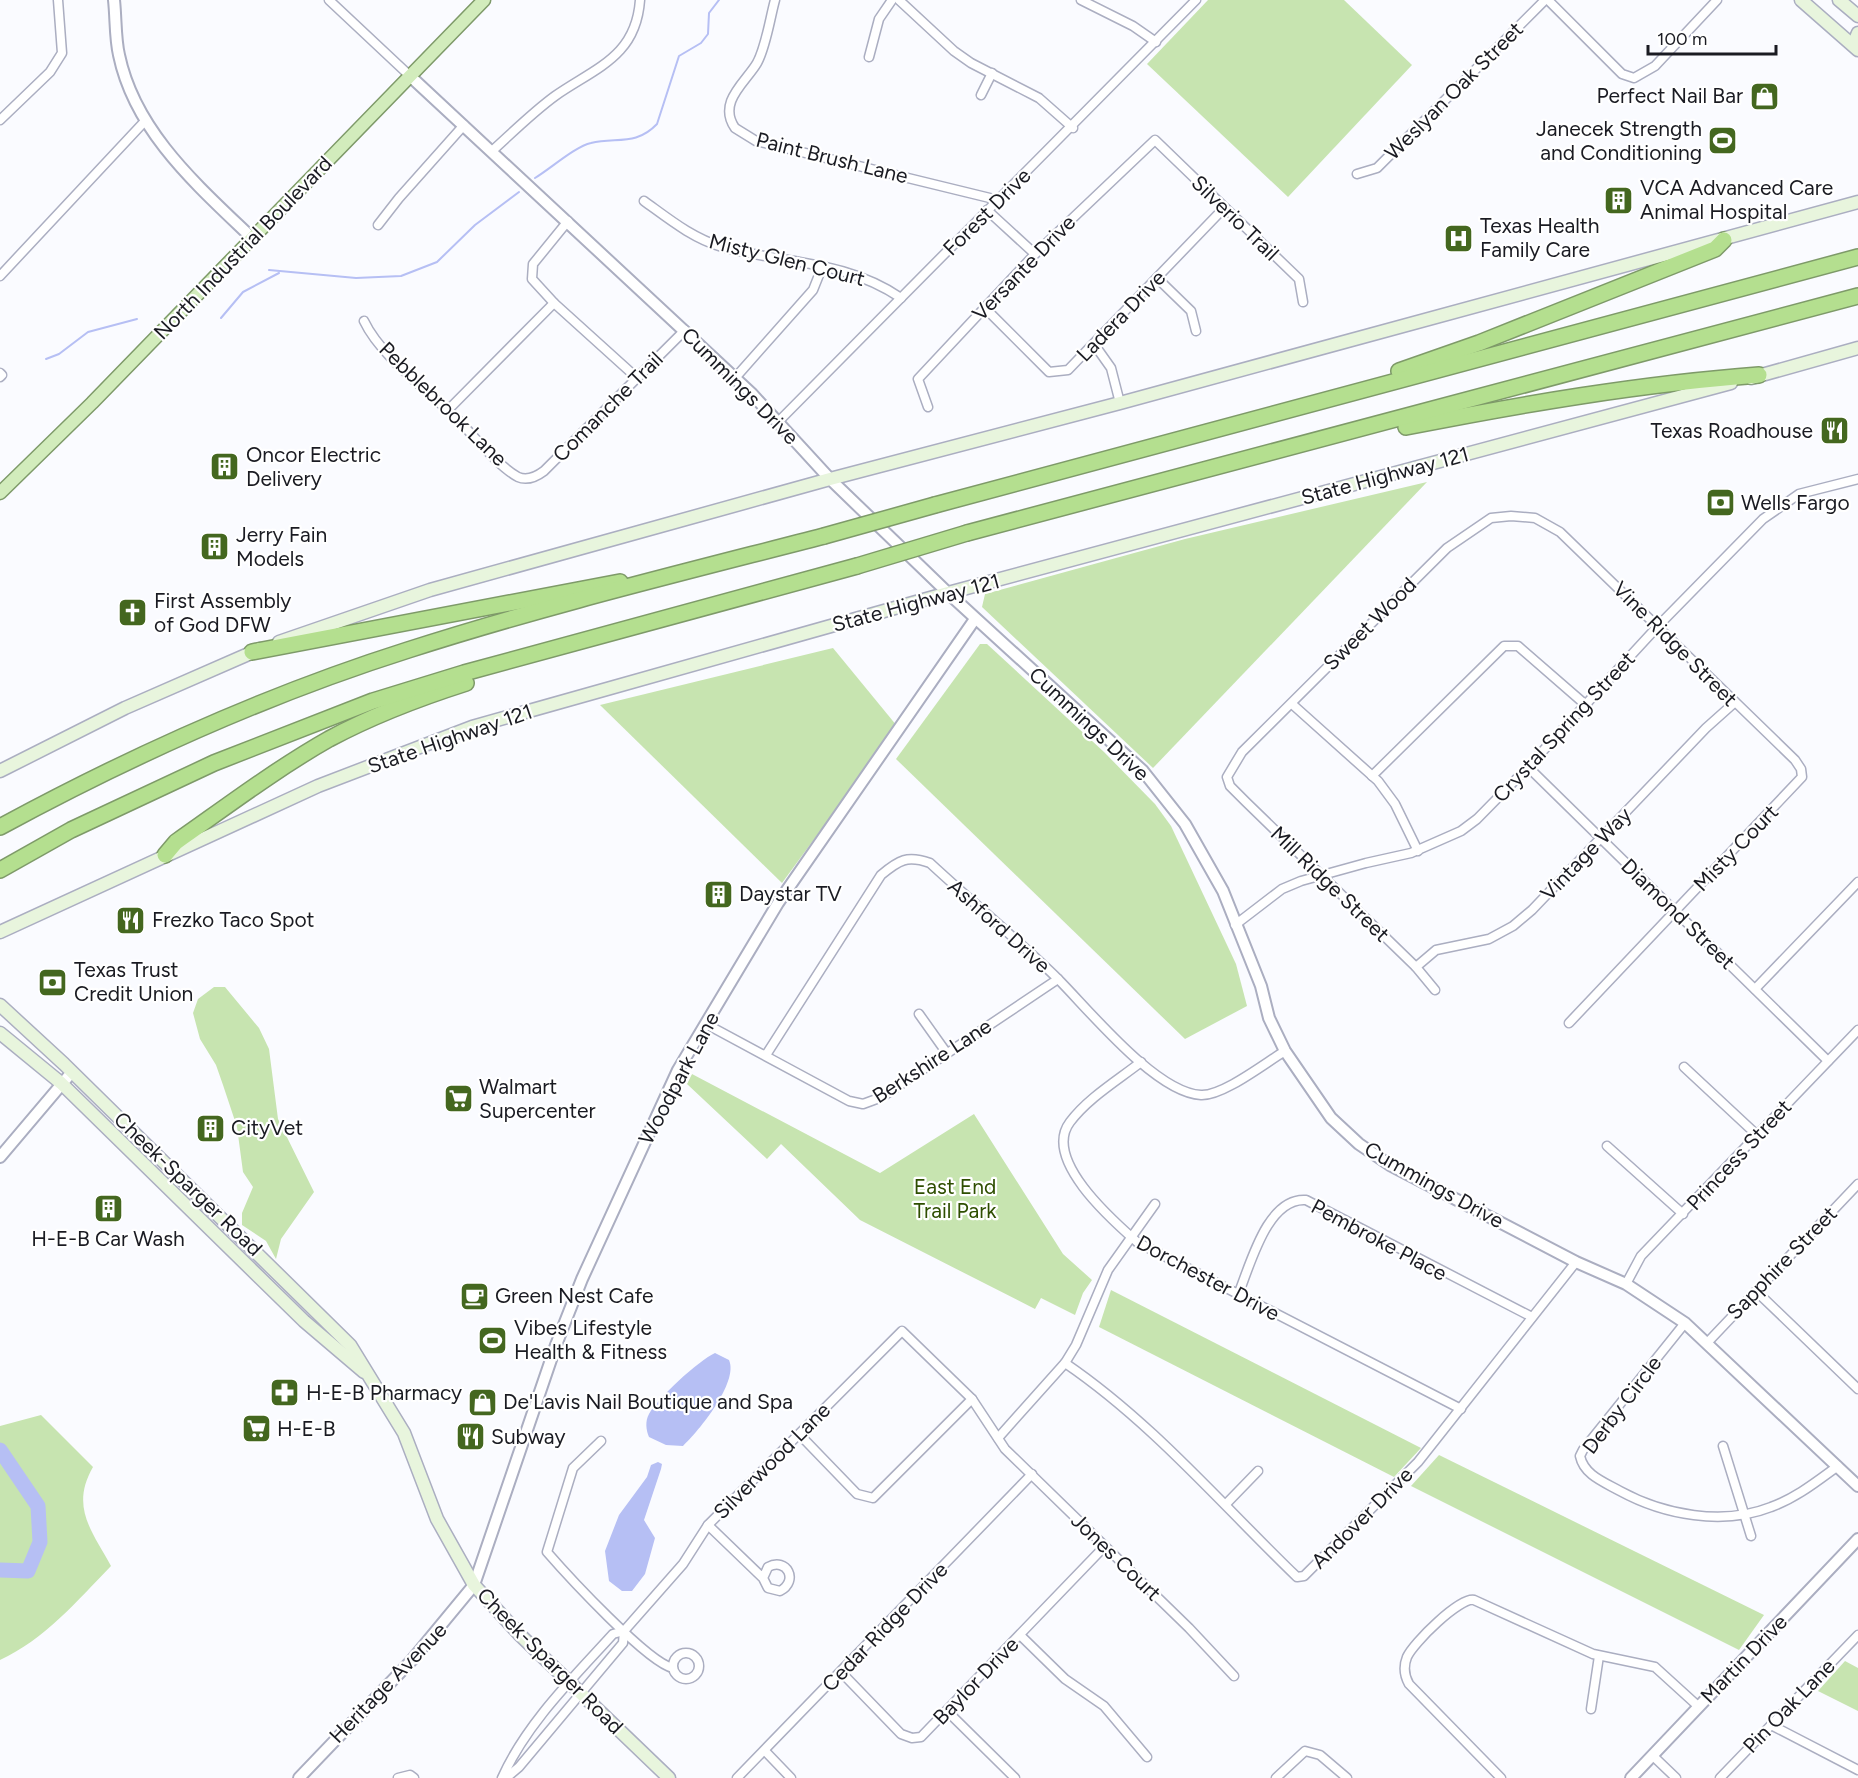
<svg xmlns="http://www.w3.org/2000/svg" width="1858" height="1778" viewBox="0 0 1858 1778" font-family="Figtree,sans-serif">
	<rect width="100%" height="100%" fill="#fafbff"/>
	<g fill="#c7e4b0">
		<path d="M 1208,0 L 1344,0 L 1412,65 L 1288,197 L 1147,64 Z"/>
		<path d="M 1427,482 L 1153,768 L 982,607 L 985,594 L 1185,539 Z"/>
		<path d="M 980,644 L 987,644 L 1104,752 L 1155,804 L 1171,826 L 1236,964 L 1247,1006 L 1185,1039 L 896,759 Z"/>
		<path d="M 833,648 L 897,726 L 782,883 L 600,705 Z"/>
		<path d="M 214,987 L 225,987 L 259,1028 L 269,1049 L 278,1119 L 314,1192 L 281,1239 L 276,1259 L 266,1241 L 242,1225 L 242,1213 L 253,1187 L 243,1172 L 237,1127 L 223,1085 L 216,1065 L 200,1039 L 193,1013 L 198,999 Z"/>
		<path d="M 692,1074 L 880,1173 L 974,1114 L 1063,1254 L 1092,1280 L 1083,1293 L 1075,1315 L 1041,1298 L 1035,1309 L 860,1220 L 781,1144 L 767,1159 L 687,1084 Z"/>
		<path d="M 1111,1290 L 1421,1448 L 1394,1477 L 1099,1327 Z"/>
		<path d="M 41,1415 L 93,1467 C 70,1507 92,1531 111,1566 C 78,1600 44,1640 0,1660 L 0,1426 Z"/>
		<path d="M 1439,1455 L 1764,1615 L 1739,1650 L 1411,1486 Z"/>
		<path d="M 1845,1661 L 1858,1668 L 1858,1711 L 1818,1691 Z"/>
	</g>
	<g fill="#b6bff4">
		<path d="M 715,1353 L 729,1360 C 739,1382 699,1431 683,1446 L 666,1445 L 649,1437 C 646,1430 645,1421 649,1414 C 657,1399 699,1360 715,1353 Z"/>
		<path d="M 658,1462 L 662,1464 L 661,1469 L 644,1520 L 655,1538 L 645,1574 L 632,1591 L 622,1591 L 609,1581 L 605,1551 L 619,1515 L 647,1477 L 651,1465 Z"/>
	</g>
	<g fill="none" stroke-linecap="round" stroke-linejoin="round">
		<g stroke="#b6bff4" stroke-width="2">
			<path d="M 535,178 C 550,169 576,146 591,143 C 617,137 636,146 657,124 L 679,56 L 701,43 L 708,34 L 709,13 L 719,0"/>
			<path d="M 269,270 L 356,278 L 401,276 L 437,262 L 475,225 L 519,192"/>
			<path d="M 221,318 L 243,292 L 279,273"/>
			<path d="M 46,359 L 59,354 L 88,332 L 137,319"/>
		</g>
		<path stroke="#b6bff4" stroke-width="15" d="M 0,1450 L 38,1506 L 40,1542 L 28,1571 L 0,1570"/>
		<defs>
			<g id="minor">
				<path d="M 329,0 L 410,76"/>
				<path d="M 775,0 C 770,18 766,47 757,63 C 746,82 717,102 735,128 L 756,141 L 998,200"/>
				<path d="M 899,0 L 954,51 L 971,63 L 1039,98 L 1073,128"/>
				<path d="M 1081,0 L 1133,26 L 1156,42"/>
				<path d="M 1548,0 L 1622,74 L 1634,78 L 1655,66 L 1717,0"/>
				<path d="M 869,57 L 879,19 L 892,0"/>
				<path d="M 981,95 L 992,73"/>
				<path d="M 0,120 L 50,72 L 62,53 L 58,0"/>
				<path d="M 492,151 C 513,132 533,112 555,96 C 595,68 636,57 640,0"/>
				<path d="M 1357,174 L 1377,168 L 1545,0"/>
				<path d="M 644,201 C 669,219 692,238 722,247 C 786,264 845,260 901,298"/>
				<path d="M 987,210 L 1035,254"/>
				<path d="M 568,221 L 533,264 L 532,279 L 554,303 L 637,378"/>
				<path d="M 378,225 L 399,198 L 464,125"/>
				<path d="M 0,276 L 145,121"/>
				<path d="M 1157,278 L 1191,311 L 1196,331"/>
				<path d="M 985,308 L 1049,372 L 1068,370 L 1224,208"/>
				<path d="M 364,321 C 381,357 429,391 458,420 C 475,437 498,466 518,477 C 527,481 536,477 544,471 L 685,330"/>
				<path d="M 1094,344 L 1111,368 L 1120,403"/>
				<path d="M 0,373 L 2,375 L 0,377"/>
				<path d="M 735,378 L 813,290 L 823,265"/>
				<path d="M 928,407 L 918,379 L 1035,254 L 1155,140 L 1299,279 L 1303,302"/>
				<path d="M 448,410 L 554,303"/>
				<path d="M 777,423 L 1196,0"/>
				<path d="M 1292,704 L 1378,781 L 1395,804 L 1418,851"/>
				<path d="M 1528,767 L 1828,1061"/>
				<path d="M 1372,776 L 1504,646 L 1518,646 L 1587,706"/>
				<path d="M 1235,925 L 1282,889 L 1301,881 L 1366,863 L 1411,853 L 1461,831 L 1477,819 L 1528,767 L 1658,626 L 1763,519 L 1799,494 L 1858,479"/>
				<path d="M 1416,967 L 1436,950 L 1489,939 L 1513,926 L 1532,910 L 1706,728 L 1734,703"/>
				<path d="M 1755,989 L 1858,882"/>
				<path d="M 1435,990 L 1416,967 L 1246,802 L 1230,786 L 1227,777 L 1242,752 L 1447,548 L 1491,518 L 1511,516 L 1535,518 L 1560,532 L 1795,760 L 1801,769 L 1802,777 L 1569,1023"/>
				<path d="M 919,1014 L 946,1052"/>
				<path d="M 706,1024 L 849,1101 L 863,1104 L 882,1097 L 1058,979"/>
				<path d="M 766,1055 L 881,875 C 899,860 907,855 930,863 C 972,902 1017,939 1058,979 C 1089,1010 1156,1093 1201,1095 C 1223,1096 1265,1063 1285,1051"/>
				<path d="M 1141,1062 C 1118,1080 1088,1098 1070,1122 C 1042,1159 1112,1220 1137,1242 L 1461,1409"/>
				<path d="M 1684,1067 L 1757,1135"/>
				<path d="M 1607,1146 L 1683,1214"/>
				<path d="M 1626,1284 L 1641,1256 L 1858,1030"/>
				<path d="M 1756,1291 L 1858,1389"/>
				<path d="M 1238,1295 C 1250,1266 1267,1197 1306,1200 L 1532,1317"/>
				<path d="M 1685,1323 L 1583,1450 L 1580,1456 C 1584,1475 1604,1482 1620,1491 C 1664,1515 1723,1526 1771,1507 C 1796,1498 1816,1482 1838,1466"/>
				<path d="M 1707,1343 L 1858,1184"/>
				<path d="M 1065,1363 C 1153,1423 1221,1504 1297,1577 L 1304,1576 L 1418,1462 L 1576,1262"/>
				<path d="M 800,1435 L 857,1494 L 873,1498 L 972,1399"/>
				<path d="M 998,1438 L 1065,1363 L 1076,1345 L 1108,1270 L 1155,1204"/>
				<path d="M 601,1441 L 573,1468 L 547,1552 C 567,1575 648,1663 673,1668"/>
				<path d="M 1723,1446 L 1751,1536"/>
				<path d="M 1226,1504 L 1258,1471"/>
				<path d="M 708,1525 L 763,1578 L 768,1588 L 780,1591 C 799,1581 787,1557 768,1567 L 763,1578"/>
				<path d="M 1020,1635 L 1065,1679 L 1104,1706 L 1147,1757"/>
				<circle cx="686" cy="1666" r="13"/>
				<path d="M 841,1672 L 901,1734 L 912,1738 L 921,1737 L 1104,1547"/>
				<path d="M 1591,1709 L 1599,1656"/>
				<path d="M 947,1711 L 1015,1778"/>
				<path d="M 1771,1725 L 1858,1770"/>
				<path d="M 765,1751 L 791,1778"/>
				<path d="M 1652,1755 L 1676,1778"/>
				<path d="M 398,1778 L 410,1775 L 414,1778"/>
				<path d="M 502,1778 C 526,1724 573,1678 613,1634 L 624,1631 L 683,1564 L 708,1525 L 902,1331 L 972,1399 L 1005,1449 L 1189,1628 L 1234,1676"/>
				<path d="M 506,1778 L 519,1767 L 623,1643 L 624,1631"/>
				<path d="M 737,1778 L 1032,1474"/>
				<path d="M 1276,1778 L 1305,1751 L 1320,1755 L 1347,1778"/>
				<path d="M 1501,1778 L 1409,1684 C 1404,1675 1403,1667 1407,1657 C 1413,1643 1460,1597 1474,1600 L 1593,1654 L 1655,1667 L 1699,1707"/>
				<path d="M 1720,1778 L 1858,1635"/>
			</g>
			<g id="tertiary">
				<path d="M 114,0 C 116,18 115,38 119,55 C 135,132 198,186 252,238"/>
				<path d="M 410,76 L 752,394 L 830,479 L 948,593 L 1143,771 L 1185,824 L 1223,891 L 1261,986 L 1269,1018 L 1285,1051 L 1331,1118 L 1359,1144 L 1390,1165 L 1576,1262 L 1626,1284 L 1685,1323 L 1858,1486"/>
				<path d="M 0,1157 L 72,1072"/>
				<path d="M 299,1778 L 412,1660 L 474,1585 L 556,1345 L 582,1279 L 678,1070 L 778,903 L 975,619"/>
				<path d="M 1631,1778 L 1858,1539"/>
			</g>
			<g id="secondary">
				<path d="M 1801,0 L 1858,50"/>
				<path d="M 1839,0 L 1858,16"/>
				<path d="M 1853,45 L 1858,33"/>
				<path d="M 1751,378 L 1858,348"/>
				<path d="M 279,642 L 430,590 L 830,479 L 1120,403 L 1858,202"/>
				<path d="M 0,771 L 125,708 L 260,649"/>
				<path d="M 0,932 L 318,786 L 472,727 L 948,593 L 1731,383"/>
				<path d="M 0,1005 L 64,1064 L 350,1345 L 404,1433 L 437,1519 L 474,1585 L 519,1634 L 669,1778"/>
				<path d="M 0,1033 L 61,1083 L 304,1321 L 364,1372"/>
			</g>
			<path id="primary" d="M 0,493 L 92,403 L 484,0"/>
			<g id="motorway">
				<path d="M 1399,371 L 1479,343 L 1715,249 L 1724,240"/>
				<path d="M 1406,427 C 1523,404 1640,384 1759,375"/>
				<path d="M 935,505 L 1858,257"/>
				<path d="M 967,533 L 1858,296"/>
				<path d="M 252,652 L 620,582"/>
				<path d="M 0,827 C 131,756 266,695 408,650 C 545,606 685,572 824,536"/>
				<path d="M 165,855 L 176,842 C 226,807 276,769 329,739 C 372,716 419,698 466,683"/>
				<path d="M 0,870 L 71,830 L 214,763 L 373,701 L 464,673 L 857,566"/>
			</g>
		</defs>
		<use href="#minor" stroke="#abaec1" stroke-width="11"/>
		<use href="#tertiary" stroke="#abaec1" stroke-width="14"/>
		<use href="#secondary" stroke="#abaec1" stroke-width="15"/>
		<use href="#primary" stroke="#7e9a69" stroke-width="15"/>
		<use href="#motorway" stroke="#7e9a69" stroke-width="18"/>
		<use href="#minor" stroke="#fff" stroke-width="8"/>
		<use href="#tertiary" stroke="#fff" stroke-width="10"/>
		<use href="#secondary" stroke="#e8f5dd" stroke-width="12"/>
		<use href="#primary" stroke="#d2ecbc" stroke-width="12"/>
		<use href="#motorway" stroke="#b4df8f" stroke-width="15"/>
		<defs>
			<g id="motorway-bridge">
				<path d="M 824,536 L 935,505"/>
				<path d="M 857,566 L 967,533"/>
			</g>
		</defs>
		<use href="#motorway-bridge" stroke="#7e9a69" stroke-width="18" stroke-linecap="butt"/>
		<use href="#motorway-bridge" stroke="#b4df8f" stroke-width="15"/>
	</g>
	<defs>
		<symbol id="shop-square" viewBox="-11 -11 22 22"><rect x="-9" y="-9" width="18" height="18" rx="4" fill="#44671f" stroke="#fff"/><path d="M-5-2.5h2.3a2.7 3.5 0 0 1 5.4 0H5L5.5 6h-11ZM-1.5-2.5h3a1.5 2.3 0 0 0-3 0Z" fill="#fff"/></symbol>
		<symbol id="stadium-square" viewBox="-11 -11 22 22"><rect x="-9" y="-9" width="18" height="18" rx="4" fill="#44671f" stroke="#fff"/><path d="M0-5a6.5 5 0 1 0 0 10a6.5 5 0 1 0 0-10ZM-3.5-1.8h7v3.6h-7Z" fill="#fff"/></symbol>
		<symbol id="building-square" viewBox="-11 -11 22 22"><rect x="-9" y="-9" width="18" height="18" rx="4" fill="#44671f" stroke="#fff"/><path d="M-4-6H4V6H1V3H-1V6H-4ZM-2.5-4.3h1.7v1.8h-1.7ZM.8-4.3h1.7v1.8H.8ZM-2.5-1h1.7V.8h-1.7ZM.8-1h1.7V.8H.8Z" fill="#fff"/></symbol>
		<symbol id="hospital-square" viewBox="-11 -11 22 22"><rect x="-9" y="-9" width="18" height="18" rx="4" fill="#44671f" stroke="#fff"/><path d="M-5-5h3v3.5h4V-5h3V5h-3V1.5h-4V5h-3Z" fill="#fff"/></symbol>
		<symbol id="restaurant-square" viewBox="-11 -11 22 22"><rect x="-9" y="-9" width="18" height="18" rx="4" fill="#44671f" stroke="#fff"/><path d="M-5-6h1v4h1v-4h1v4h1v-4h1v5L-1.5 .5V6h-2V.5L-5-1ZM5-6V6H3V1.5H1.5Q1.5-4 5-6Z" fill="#fff"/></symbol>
		<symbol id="bank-square" viewBox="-11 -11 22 22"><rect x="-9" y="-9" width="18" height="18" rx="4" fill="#44671f" stroke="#fff"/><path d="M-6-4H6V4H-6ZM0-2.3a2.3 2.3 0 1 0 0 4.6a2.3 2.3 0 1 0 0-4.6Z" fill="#fff"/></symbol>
		<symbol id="church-square" viewBox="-11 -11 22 22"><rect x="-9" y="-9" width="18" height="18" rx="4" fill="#44671f" stroke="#fff"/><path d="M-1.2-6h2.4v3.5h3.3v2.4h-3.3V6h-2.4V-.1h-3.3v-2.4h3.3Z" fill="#fff"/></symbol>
		<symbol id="supermarket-square" viewBox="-11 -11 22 22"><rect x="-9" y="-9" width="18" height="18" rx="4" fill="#44671f" stroke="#fff"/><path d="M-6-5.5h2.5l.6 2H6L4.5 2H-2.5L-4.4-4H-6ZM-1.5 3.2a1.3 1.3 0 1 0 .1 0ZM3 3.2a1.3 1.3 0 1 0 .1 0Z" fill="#fff"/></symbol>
		<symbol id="cafe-square" viewBox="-11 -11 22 22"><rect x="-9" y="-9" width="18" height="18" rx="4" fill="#44671f" stroke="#fff"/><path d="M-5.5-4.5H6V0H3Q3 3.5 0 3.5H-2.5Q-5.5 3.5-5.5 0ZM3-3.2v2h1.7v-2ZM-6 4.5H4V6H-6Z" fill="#fff"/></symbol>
		<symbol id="pharmacy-square" viewBox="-11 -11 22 22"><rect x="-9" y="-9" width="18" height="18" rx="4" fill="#44671f" stroke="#fff"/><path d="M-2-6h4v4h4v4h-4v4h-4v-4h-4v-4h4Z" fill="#fff"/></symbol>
	</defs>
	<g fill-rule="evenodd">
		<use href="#shop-square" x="1748" y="80" width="33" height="33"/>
		<use href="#stadium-square" x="1706" y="124" width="33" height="33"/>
		<use href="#building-square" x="1602" y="184" width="33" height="33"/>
		<use href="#hospital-square" x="1442" y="222" width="33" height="33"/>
		<use href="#restaurant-square" x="1818" y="414" width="33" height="33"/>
		<use href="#building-square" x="208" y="450" width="33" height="33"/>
		<use href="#bank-square" x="1704" y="486" width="33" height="33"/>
		<use href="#building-square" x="198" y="530" width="33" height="33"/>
		<use href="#church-square" x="116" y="596" width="33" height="33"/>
		<use href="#building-square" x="702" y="878" width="33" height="33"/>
		<use href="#restaurant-square" x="114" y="904" width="33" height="33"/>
		<use href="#bank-square" x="36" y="966" width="33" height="33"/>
		<use href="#supermarket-square" x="442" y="1082" width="33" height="33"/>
		<use href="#building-square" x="194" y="1112" width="33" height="33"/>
		<use href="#building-square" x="92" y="1192" width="33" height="33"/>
		<use href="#cafe-square" x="458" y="1280" width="33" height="33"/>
		<use href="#stadium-square" x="476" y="1324" width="33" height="33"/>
		<use href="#pharmacy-square" x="268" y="1376" width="33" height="33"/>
		<use href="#shop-square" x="466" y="1386" width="33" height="33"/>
		<use href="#supermarket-square" x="240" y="1412" width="33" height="33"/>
		<use href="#restaurant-square" x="454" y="1420" width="33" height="33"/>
	</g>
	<g text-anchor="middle" stroke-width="4.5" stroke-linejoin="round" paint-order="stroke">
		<g font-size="21" fill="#1a1b22" stroke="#fff">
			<text transform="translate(1454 91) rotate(-45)" y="7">Weslyan Oak Street</text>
			<text transform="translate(832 158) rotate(14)" y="7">Paint Brush Lane</text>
			<text transform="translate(987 212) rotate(-45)" y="7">Forest Drive</text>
			<text transform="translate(1235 218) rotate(44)" y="7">Silverio Trail</text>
			<text transform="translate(243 248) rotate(-46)" y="7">North Industrial Boulevard</text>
			<text transform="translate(787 260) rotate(14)" y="7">Misty Glen Court</text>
			<text transform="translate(1024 268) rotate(-46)" y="7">Versante Drive</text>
			<text transform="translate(1121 316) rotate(-46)" y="7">Ladera Drive</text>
			<text transform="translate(740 386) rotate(45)" y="7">Cummings Drive</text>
			<text transform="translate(443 404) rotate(44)" y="7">Pebblebrook Lane</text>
			<text transform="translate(608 407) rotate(-45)" y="7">Comanche Trail</text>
			<text transform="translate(1385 476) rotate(-15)" y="7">State Highway 121</text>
			<text transform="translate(916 603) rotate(-15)" y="7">State Highway 121</text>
			<text transform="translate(1370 624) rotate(-45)" y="7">Sweet Wood</text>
			<text transform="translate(1675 644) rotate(45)" y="7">Vine Ridge Street</text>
			<text transform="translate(1089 724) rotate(43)" y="7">Cummings Drive</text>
			<text transform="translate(1564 727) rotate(-47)" y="7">Crystal Spring Street</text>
			<text transform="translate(450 739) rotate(-19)" y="7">State Highway 121</text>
			<text transform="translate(1736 848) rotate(-46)" y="7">Misty Court</text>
			<text transform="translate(1586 854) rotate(-46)" y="7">Vintage Way</text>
			<text transform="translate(1330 884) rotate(44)" y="7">Mill Ridge Street</text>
			<text transform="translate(1678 914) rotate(44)" y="7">Diamond Street</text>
			<text transform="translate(999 926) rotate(42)" y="7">Ashford Drive</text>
			<text transform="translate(932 1061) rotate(-33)" y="7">Berkshire Lane</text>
			<text transform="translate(679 1078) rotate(-62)" y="7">Woodpark Lane</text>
			<text transform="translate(1739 1155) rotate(-47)" y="7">Princess Street</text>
			<text transform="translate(188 1184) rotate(44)" y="7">Cheek-Sparger Road</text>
			<text transform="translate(1434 1185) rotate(29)" y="7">Cummings Drive</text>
			<text transform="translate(1379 1240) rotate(28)" y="7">Pembroke Place</text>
			<text transform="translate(1782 1263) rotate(-46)" y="7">Sapphire Street</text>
			<text transform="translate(1208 1278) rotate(28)" y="7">Dorchester Drive</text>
			<text transform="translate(1622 1405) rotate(-53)" y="7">Derby Circle</text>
			<text transform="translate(772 1461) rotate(-45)" y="7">Silverwood Lane</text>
			<text transform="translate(1362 1518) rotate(-45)" y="7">Andover Drive</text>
			<text transform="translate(1116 1557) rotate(44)" y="7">Jones Court</text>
			<text transform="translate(885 1627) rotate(-46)" y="7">Cedar Ridge Drive</text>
			<text transform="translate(1744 1659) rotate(-46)" y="7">Martin Drive</text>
			<text transform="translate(550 1661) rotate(45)" y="7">Cheek-Sparger Road</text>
			<text transform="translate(976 1681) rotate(-46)" y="7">Baylor Drive</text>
			<text transform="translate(388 1683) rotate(-46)" y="7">Heritage Avenue</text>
			<text transform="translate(1789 1706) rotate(-46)" y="7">Pin Oak Lane</text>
		</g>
		<g font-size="21" fill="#1a1b22" stroke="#fff" text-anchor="start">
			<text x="1743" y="103" text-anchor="end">Perfect Nail Bar</text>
			<text x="1702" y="136" text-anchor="end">Janecek Strength<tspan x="1702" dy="24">and Conditioning</tspan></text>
			<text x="1640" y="195">VCA Advanced Care<tspan x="1640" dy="24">Animal Hospital</tspan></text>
			<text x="1480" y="233">Texas Health<tspan x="1480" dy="24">Family Care</tspan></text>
			<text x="1813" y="438" text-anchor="end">Texas Roadhouse</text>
			<text x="246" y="462">Oncor Electric<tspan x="246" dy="24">Delivery</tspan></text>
			<text x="1741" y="510">Wells Fargo</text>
			<text x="236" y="542">Jerry Fain<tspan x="236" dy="24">Models</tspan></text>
			<text x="154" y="608">First Assembly<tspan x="154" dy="24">of God DFW</tspan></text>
			<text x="739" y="901">Daystar TV</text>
			<text x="152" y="927">Frezko Taco Spot</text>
			<text x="74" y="977">Texas Trust<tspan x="74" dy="24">Credit Union</tspan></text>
			<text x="479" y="1094">Walmart<tspan x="479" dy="24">Supercenter</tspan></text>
			<text x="231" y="1135">CityVet</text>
			<text x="108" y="1246" text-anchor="middle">H-E-B Car Wash</text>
			<text x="495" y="1303">Green Nest Cafe</text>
			<text x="514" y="1335">Vibes Lifestyle<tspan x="514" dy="24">Health &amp; Fitness</tspan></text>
			<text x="306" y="1400">H-E-B Pharmacy</text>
			<text x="503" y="1409">De'Lavis Nail Boutique and Spa</text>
			<text x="277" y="1436">H-E-B</text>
			<text x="491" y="1444">Subway</text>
		</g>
		<g font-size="21" fill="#2e4e00" stroke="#fff">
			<text x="955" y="1194">East End<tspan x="955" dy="24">Trail Park</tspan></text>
		</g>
	</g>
	<path d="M1648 45v9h128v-9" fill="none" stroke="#1a1b22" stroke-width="3"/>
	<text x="1657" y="45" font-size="18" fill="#1a1b22" stroke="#ffffff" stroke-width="4.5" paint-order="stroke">100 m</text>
</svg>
